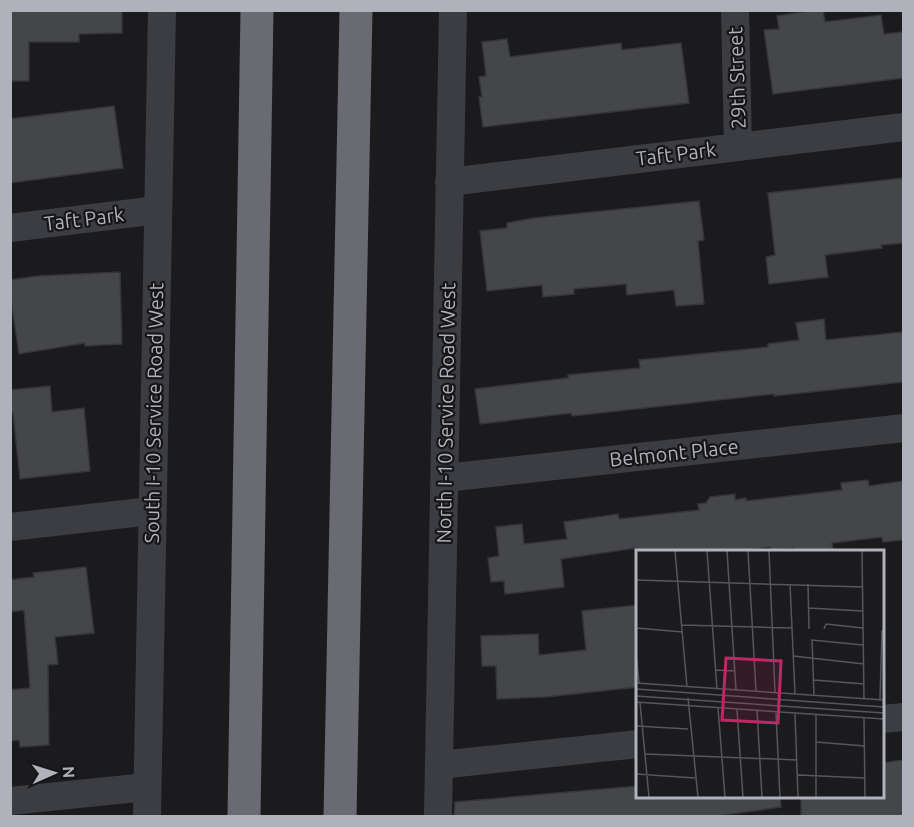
<svg xmlns="http://www.w3.org/2000/svg" width="914" height="827" viewBox="0 0 914 827" font-family="Ubuntu,sans-serif">
	<rect width="100%" height="100%" fill="#1b1b1d"/>
	<g fill="#45464a" stroke="#363539" stroke-width="1.5">
		<path d="M 10,10 L 122,10 L 122,33 L 79,34 L 79,42 L 29,42 L 29,81 L 10,81 Z"/>
		<path d="M 816,10 L 823,10 L 825,22 L 881,15 L 884,34 L 903,32 L 903,78 L 773,94 L 764,30 L 779,29 L 777,16 Z"/>
		<path d="M 507,39 L 510,57 L 621,43 L 622,50 L 681,43 L 689,103 L 483,127 L 479,97 L 482,97 L 479,77 L 486,76 L 482,42 Z"/>
		<path d="M 114,106 L 123,168 L 10,183 L 10,119 Z"/>
		<path d="M 903,178 L 903,243 L 881,245 L 882,248 L 825,255 L 828,277 L 769,284 L 766,257 L 775,255 L 768,193 Z"/>
		<path d="M 699,201 L 704,240 L 698,241 L 704,304 L 676,306 L 674,290 L 627,295 L 626,284 L 574,289 L 574,294 L 543,297 L 542,285 L 487,291 L 480,231 L 507,228 L 507,223 L 534,218 Z"/>
		<path d="M 120,272 L 122,344 L 85,346 L 85,343 L 19,354 L 10,293 L 10,280 L 38,276 Z"/>
		<path d="M 824,319 L 826,340 L 903,332 L 903,382 L 774,396 L 774,394 L 572,416 L 571,413 L 480,424 L 475,389 L 568,378 L 568,375 L 640,368 L 639,360 L 768,347 L 768,344 L 799,340 L 796,323 Z"/>
		<path d="M 50,386 L 52,412 L 84,408 L 90,471 L 20,479 L 13,413 L 10,413 L 10,390 Z"/>
		<path d="M 868,480 L 869,486 L 903,481 L 903,540 L 883,542 L 882,537 L 832,543 L 833,549 L 819,551 L 793,551 L 793,548 L 771,551 L 770,547 L 737,551 L 637,551 L 636,548 L 561,559 L 564,587 L 505,594 L 504,581 L 491,582 L 488,558 L 499,556 L 496,527 L 522,524 L 524,544 L 567,539 L 564,522 L 618,514 L 619,519 L 699,510 L 698,504 L 706,503 L 710,497 L 735,494 L 735,500 L 746,498 L 746,501 L 842,490 L 841,483 Z"/>
		<path d="M 86,567 L 94,633 L 55,637 L 58,664 L 48,665 L 49,745 L 20,747 L 19,740 L 10,741 L 10,690 L 30,688 L 24,610 L 10,612 L 10,580 L 34,577 L 33,573 Z"/>
		<path d="M 638,605 L 638,687 L 545,697 L 497,699 L 496,666 L 482,666 L 481,636 L 538,634 L 539,655 L 586,650 L 582,611 Z"/>
		<path d="M 903,760 L 903,816 L 801,816 L 801,795 L 882,795 L 882,763 Z"/>
		<path d="M 638,786 L 638,795 L 780,795 L 781,807 L 718,816 L 454,816 L 455,802 Z"/>
	</g>
	<g fill="none" stroke-linecap="round" stroke-linejoin="round">
		<g stroke="#3c3d42" stroke-width="28">
			<path d="M 735,10 L 738,146"/>
			<path d="M 449,182 L 904,127"/>
			<path d="M 10,228 L 158,210"/>
			<path d="M 445,478 L 904,428"/>
			<path d="M 10,527 L 151,511"/>
			<path d="M 882,719 L 904,717"/>
			<path d="M 439,765 L 638,744"/>
			<path d="M 10,801 L 147,787"/>
			<path d="M 147,816 L 162,10"/>
			<path d="M 438,816 L 453,10"/>
		</g>
		<g stroke="#696a72" stroke-width="33">
			<path d="M 244,816 L 257,10"/>
			<path d="M 340,816 L 356,10"/>
		</g>
	</g>
	<g text-anchor="middle" stroke-width="4.5" stroke-linejoin="round" paint-order="stroke">
		<g font-size="20" fill="#afb1bb" stroke="#161618">
			<text transform="translate(737 78) rotate(-92)" y="7">29th Street</text>
			<text transform="translate(676 154) rotate(-7)" y="7">Taft Park</text>
			<text transform="translate(84 219) rotate(-7)" y="7">Taft Park</text>
			<text transform="translate(154 413) rotate(-89)" y="7">South I-10 Service Road West</text>
			<text transform="translate(446 413) rotate(-89)" y="7">North I-10 Service Road West</text>
			<text transform="translate(674 453) rotate(-6)" y="7">Belmont Place</text>
		</g>
	</g>
	<g transform="translate(636 550)">
		<rect width="248" height="248" fill="#1b1b1d"/>
		<path fill="none" stroke="#56575c" stroke-width="1.5" d="M 39,1 L 51,137M 71,1 L 81,139M 91,1 L 100,140M 112,1 L 120,141M 133,1 L 139,143M 226,1 L 228,149M 0,30 L 227,37M 154,34 L 159,144M 172,34 L 173,79M 172,58 L 227,61M 46,75 L 156,78M 0,78 L 47,82M 188,79 L 190,74 L 227,78M 0,104 L 3,133M 157,106 L 228,114M 79,120 L 99,121M 178,130 L 228,134M 0,133 L 248,150M 0,139 L 248,157M 0,146 L 248,163M 178,146 L 176,90 L 227,95M 52,148 L 62,247M 244,150 L 246,80M 0,152 L 248,169M 4,153 L 13,247M 82,158 L 89,247M 101,160 L 107,247M 121,161 L 126,247M 140,163 L 144,247M 159,164 L 162,247M 180,165 L 180,247M 228,168 L 229,247M 0,176 L 52,179M 180,192 L 229,196M 9,204 L 161,210M 0,224 L 59,228M 162,225 L 229,228"/>
		<path fill="#c02765" fill-opacity="0.15" stroke="#c02765" stroke-width="3" d="M 90,108 L 145,111 L 142,173 L 86,170 Z"/>
		<rect width="248" height="248" fill="none" stroke="#afb1bb" stroke-width="3"/>
	</g>
	<rect width="914" height="827" fill="none" stroke="#afb1bb" stroke-width="24"/>
	<g transform="translate(54 773) rotate(87)" stroke="#161618" stroke-width="4.5" paint-order="stroke">
	<path d="M0-4.5L10 22L0 15L-10 22Z" fill="#afb1bb"/>
	<text y="-9" font-size="16" font-weight="bold" text-anchor="middle" fill="#afb1bb">N</text>
	</g>
</svg>
